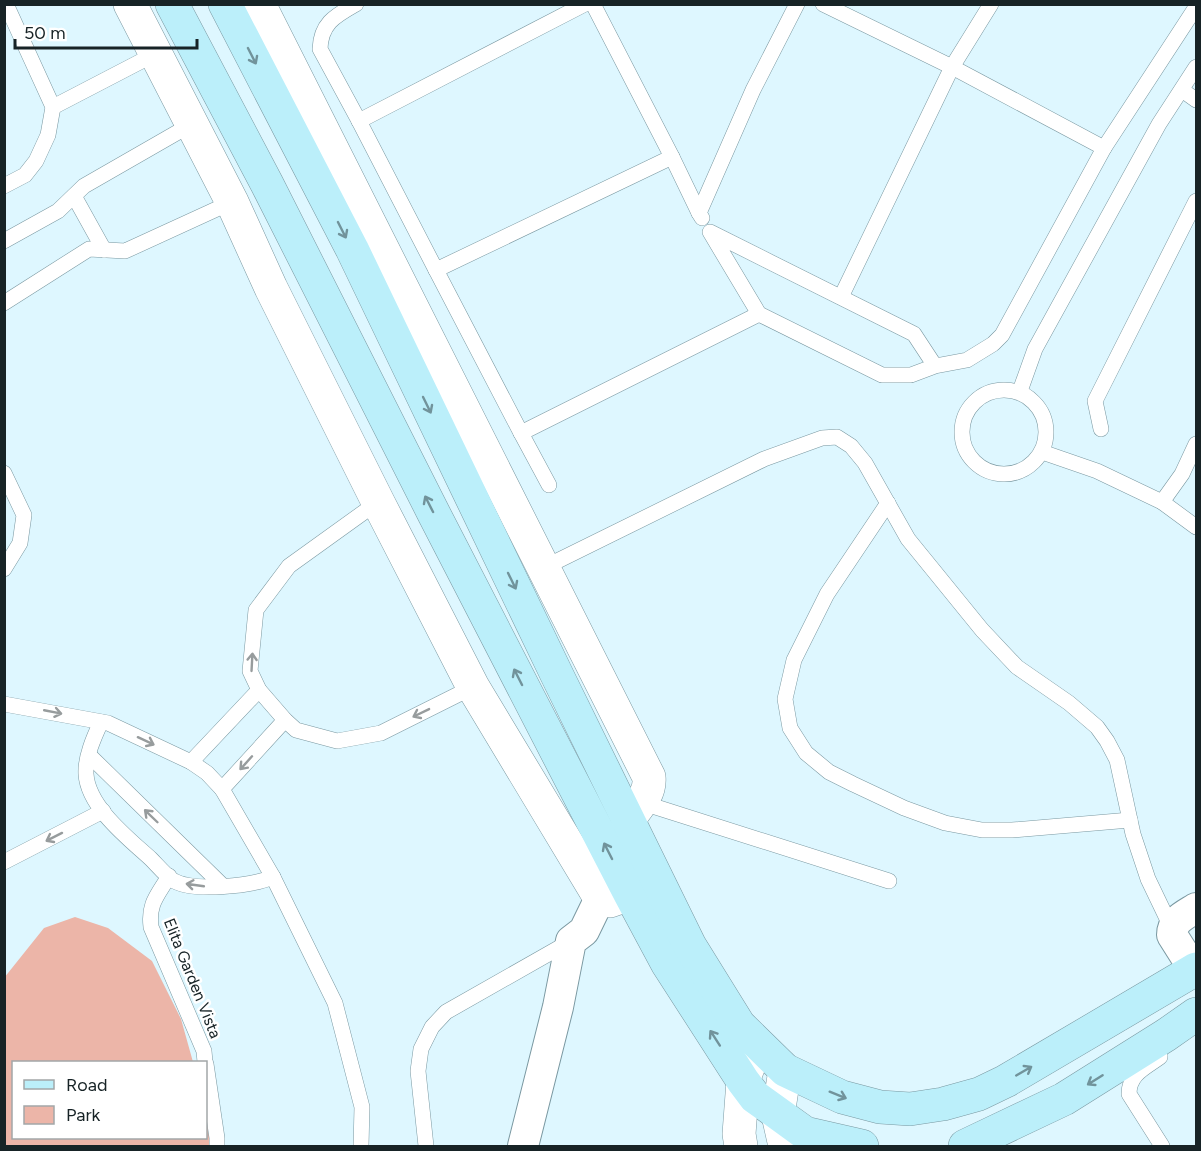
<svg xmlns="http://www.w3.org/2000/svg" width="1201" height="1151" viewBox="0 0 1201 1151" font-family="Figtree,sans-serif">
	<rect width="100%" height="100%" fill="#def7ff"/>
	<path fill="#ecb5a8" d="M 75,917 L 108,928 L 152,961 L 181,1019 L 193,1062 L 14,1062 L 14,1138 L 206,1138 L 206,1109 L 211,1129 L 210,1146 L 5,1146 L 4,978 L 44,928 Z"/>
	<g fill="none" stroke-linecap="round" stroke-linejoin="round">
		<defs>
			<g id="service">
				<path d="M 356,4 C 335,16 321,23 320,49 L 359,121 L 436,270 L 672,157 L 699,213"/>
				<path d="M 593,4 L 672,157"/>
				<path d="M 823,4 L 952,67 L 1104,148 L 1002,335 L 993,344 L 967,360 L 935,366 L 911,375 L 882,375 L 759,314 L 710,232 L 914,334 L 935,366"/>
				<path d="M 1182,90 L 1196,100"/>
				<path d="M 53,107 L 155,54"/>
				<path d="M 359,121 L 585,4"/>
				<path d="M 1104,148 L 1196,7"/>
				<path d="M 4,186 L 25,175 L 36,161 L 48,135 L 53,107 L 6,4"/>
				<path d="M 74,196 L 104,250"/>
				<path d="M 702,218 L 699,213 L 753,90 L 797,4"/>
				<path d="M 4,241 L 58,211 L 84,186 L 192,124"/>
				<path d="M 436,270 L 521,433 L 759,314"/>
				<path d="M 841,297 L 952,67 L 991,4"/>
				<path d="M 4,303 L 89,249 L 125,251 L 232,202"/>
				<circle cx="1004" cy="432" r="42"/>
				<path d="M 1020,391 L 1035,349 L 1159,124 L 1196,67"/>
				<path d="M 1101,429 L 1095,401 L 1196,201"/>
				<path d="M 521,433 L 549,485"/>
				<path d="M 1042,452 L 1097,471 L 1162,502 L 1196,527"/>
				<path d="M 4,473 L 24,515 L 20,543 L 4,569"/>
				<path d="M 378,502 L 289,566 L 256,610 L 250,671 L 259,690 L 285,720 L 296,730 L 337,741 L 381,733 L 473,687"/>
				<path d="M 1162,502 L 1182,474 L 1196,444"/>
				<path d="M 888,503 L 827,594 L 794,660 L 785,699 L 790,728 L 806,753 L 829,772 L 853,784 L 904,808 L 945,823 L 982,830 L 1012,830 L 1130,820"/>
				<path d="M 543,568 L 764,459 L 822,438 L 837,437 L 851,446 L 865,463 L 908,539 L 982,630 L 1017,667 L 1069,703 L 1097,727 L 1107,741 L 1117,760 L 1133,834 L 1148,879 L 1172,929"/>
				<path d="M 4,704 L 108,723 L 191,762 L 207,773 L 222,789"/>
				<path d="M 285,720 L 222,789 L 273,877 L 335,1003 L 362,1107 L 361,1146"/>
				<path d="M 101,722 C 94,737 85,757 86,774 C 88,807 128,838 151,859 C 157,865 167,877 174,881 C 195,892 252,886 273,877"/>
				<path d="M 89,755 L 223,886"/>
				<path d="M 191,762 L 259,690"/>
				<path d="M 640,802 L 889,881"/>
				<path d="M 4,862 L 103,811"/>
				<path d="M 169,876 C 158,895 148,903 151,927 L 204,1051 L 205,1062"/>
				<path d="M 1160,1057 C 1145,1068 1129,1074 1129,1094 L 1162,1146"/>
				<path d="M 206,1064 L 217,1138 L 217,1146"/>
				<path d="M 426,1146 L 418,1071 L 421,1049 L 432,1027 L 446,1012 L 571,941"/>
			</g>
			<g id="minor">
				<path d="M 1196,908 C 1185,915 1172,920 1172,935 L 1196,973"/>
				<path d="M 523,1146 L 558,1007 L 571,941 L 584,931 L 600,898"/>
			</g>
			<g id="tertiary">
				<path d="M 130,4 L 232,202 L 271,288 L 378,502 L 473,687 L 600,898 L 610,901 L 630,894 L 653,880"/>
				<path d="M 259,4 L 649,777 C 651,794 637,807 628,820"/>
				<path d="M 741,1146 L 739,1134 L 743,1081 L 757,1044"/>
				<path d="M 785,1146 L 778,1115 L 785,1070"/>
			</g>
			<g id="secondary">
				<path d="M 172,4 L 267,184 L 434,514 L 630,894 L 667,963 L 743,1081 L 755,1097 L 805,1133 L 862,1146"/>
				<path d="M 225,4 L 352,249 L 556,673 L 690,946 L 739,1025 L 785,1070 L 842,1097 L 880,1107 L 910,1109 L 943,1104 L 979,1094 L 1006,1081 L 1196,969"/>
				<path d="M 965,1146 L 1064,1099 L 1166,1035 L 1196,1014"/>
			</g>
		</defs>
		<use href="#service" stroke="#7a98a1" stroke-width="16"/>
		<use href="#minor" stroke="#7a98a1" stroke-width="32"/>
		<use href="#tertiary" stroke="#7a98a1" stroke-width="34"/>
		<use href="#secondary" stroke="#7a98a1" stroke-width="34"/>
		<use href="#service" stroke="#fff" stroke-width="15"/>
		<use href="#minor" stroke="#fff" stroke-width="30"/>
		<use href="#tertiary" stroke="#fff" stroke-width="33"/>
		<use href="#secondary" stroke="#bbeffa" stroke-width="33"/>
	</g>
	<defs><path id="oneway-shaft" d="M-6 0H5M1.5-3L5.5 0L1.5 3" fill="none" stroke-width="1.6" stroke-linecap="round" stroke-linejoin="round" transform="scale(1.5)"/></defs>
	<g stroke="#71939b">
		<use href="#oneway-shaft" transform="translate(252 56) rotate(63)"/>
		<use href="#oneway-shaft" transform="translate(342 230) rotate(63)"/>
		<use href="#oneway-shaft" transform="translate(427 405) rotate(64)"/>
		<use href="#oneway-shaft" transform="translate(429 504) rotate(-117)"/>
		<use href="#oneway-shaft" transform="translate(512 581) rotate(64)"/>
		<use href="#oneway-shaft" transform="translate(518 677) rotate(-117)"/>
		<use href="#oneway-shaft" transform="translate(608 851) rotate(-117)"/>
		<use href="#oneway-shaft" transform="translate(715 1038) rotate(-123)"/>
		<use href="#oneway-shaft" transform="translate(1024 1071) rotate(-30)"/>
		<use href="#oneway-shaft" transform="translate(1095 1080) rotate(148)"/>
		<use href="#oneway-shaft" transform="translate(838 1095) rotate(22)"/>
	</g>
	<g stroke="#979c9d">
		<use href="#oneway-shaft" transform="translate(252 662) rotate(-87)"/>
		<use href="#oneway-shaft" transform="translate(53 712) rotate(11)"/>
		<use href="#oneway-shaft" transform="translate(421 713) rotate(154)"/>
		<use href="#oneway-shaft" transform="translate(146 741) rotate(25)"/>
		<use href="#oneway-shaft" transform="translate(246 763) rotate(132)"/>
		<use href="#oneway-shaft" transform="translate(151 816) rotate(-136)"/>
		<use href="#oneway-shaft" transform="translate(54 837) rotate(153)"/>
		<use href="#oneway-shaft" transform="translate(195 885) rotate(-172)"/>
	</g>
	<g text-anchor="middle" stroke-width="5" stroke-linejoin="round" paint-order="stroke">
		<g font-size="16" fill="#172326" stroke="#fff">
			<text transform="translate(193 978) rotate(68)" y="6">Elita Garden Vista</text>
		</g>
	</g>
	<rect width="1201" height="1151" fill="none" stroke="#172326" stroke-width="12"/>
	<rect x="12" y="1061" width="195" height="78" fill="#ffffff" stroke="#a2a7a8" stroke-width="1.5"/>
	<rect x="24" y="1080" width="30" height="9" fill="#bbeffa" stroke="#a2a7a8" stroke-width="1.5"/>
	<text x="66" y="1091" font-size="18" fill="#172326">Road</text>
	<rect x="24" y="1106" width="30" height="18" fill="#ecb5a8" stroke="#a2a7a8" stroke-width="1.5"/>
	<text x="66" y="1121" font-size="18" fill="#172326">Park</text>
	<path d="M15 39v9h182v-9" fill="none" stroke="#172326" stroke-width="3"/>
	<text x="24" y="39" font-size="18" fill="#172326" stroke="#ffffff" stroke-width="4.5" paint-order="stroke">50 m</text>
</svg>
